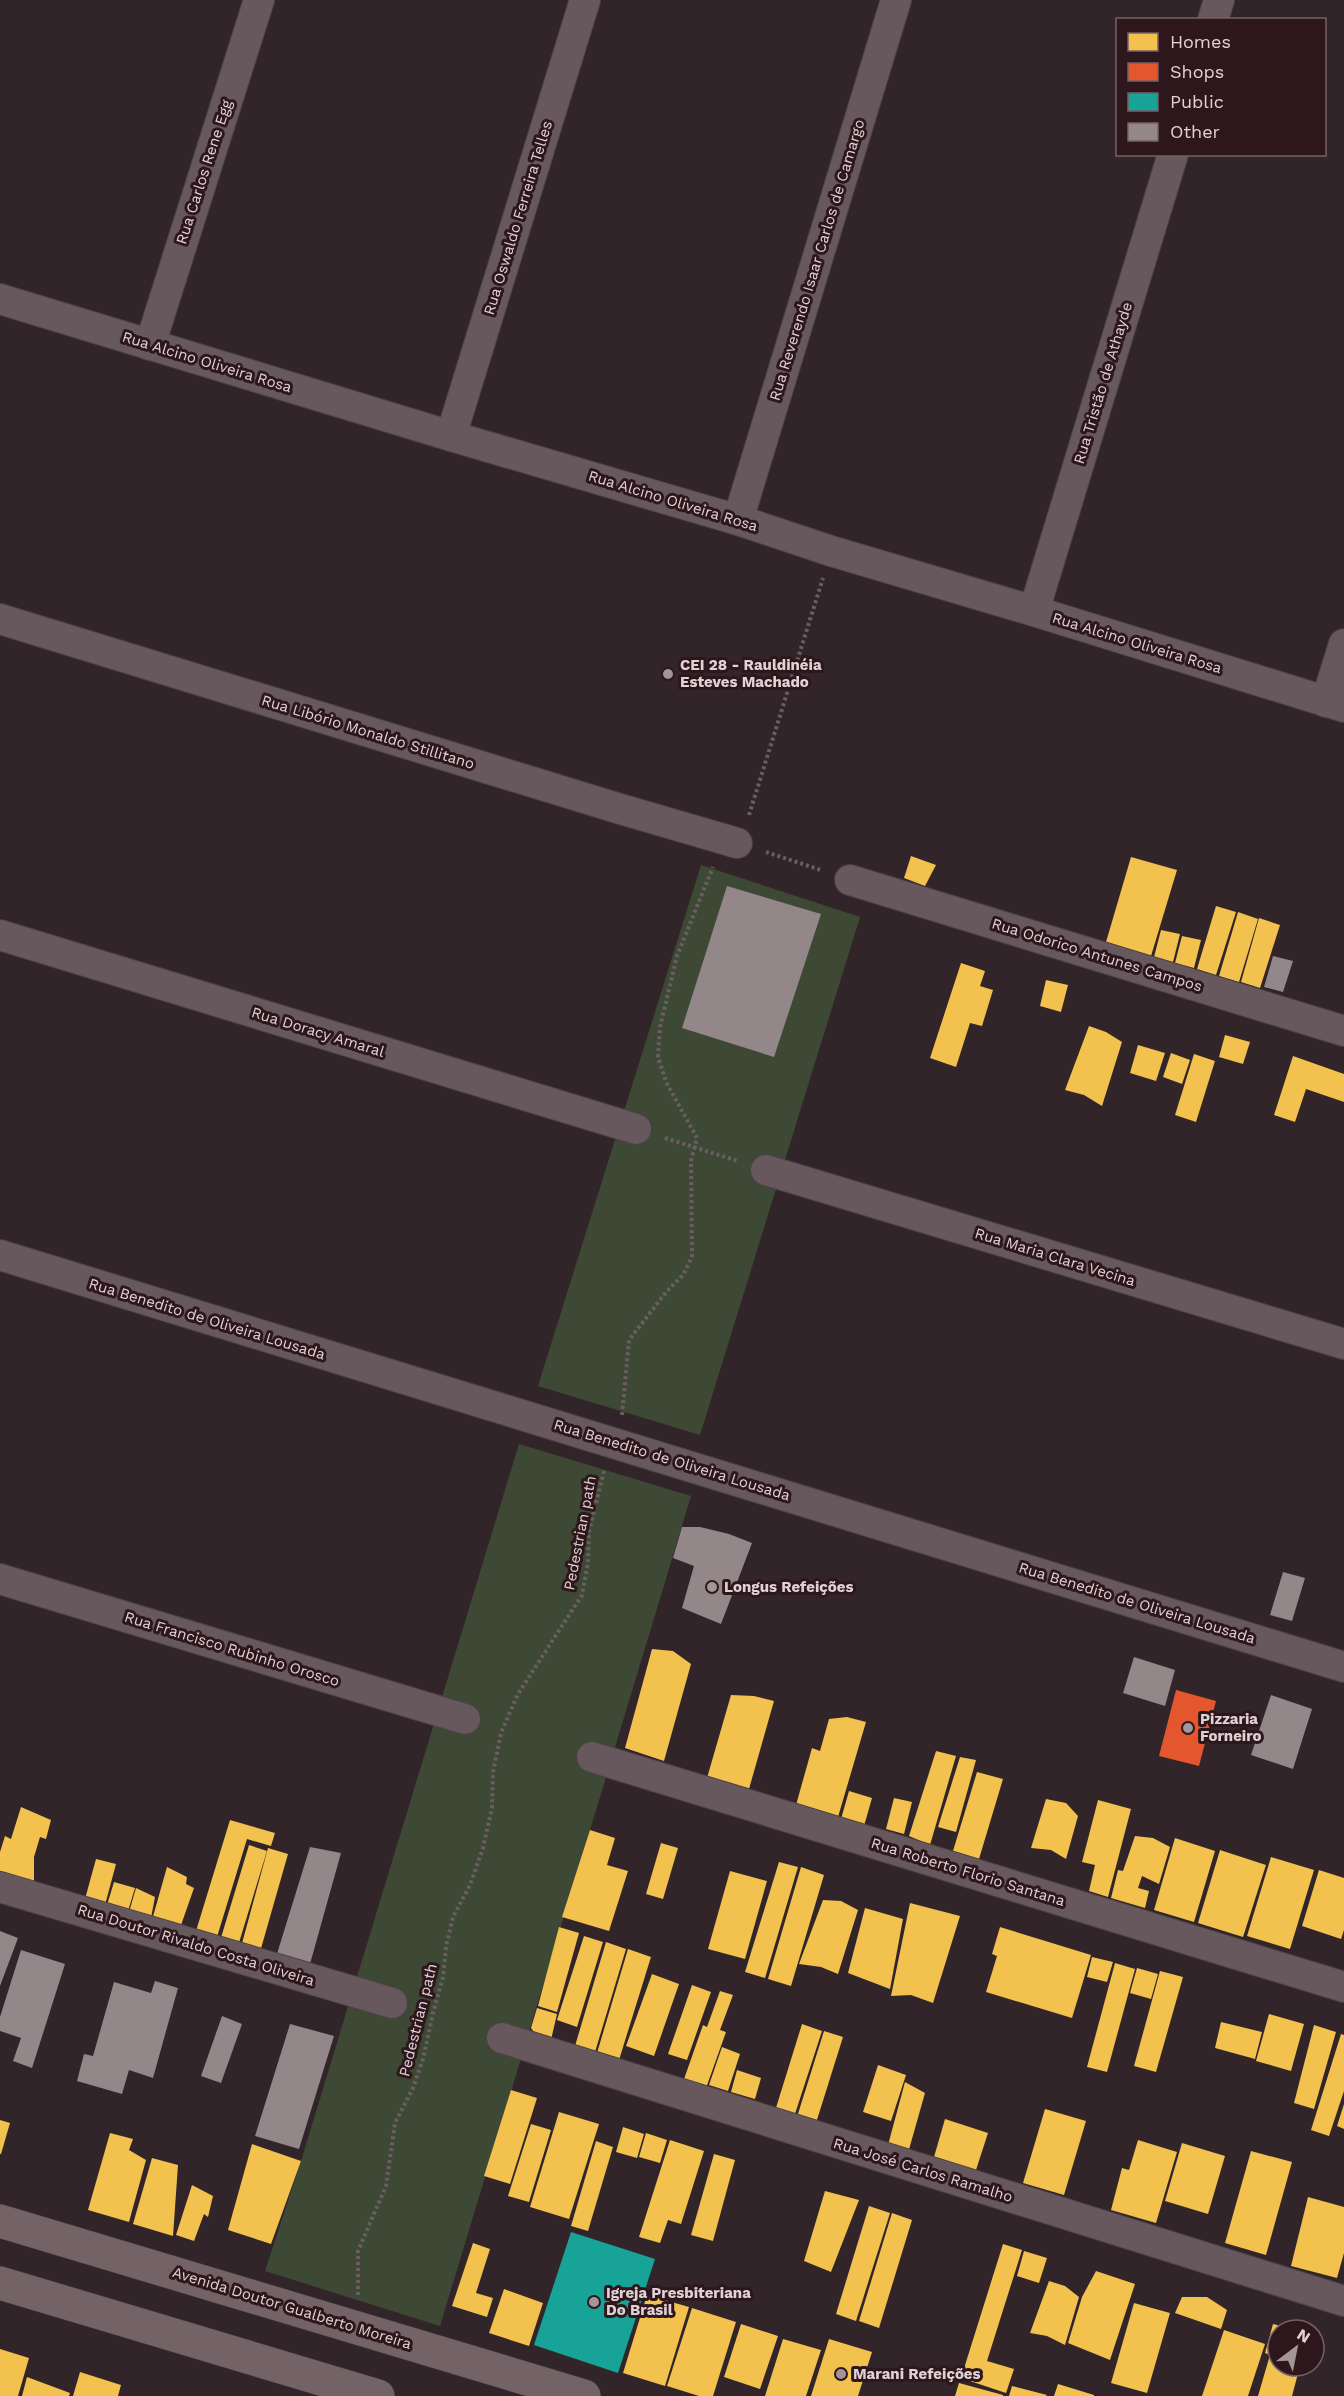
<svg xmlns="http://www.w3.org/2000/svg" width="1344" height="2396" viewBox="0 0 1344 2396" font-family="'Work Sans',sans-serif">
	<rect width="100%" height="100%" fill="#322529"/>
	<g fill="#3d4935">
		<path d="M 701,865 L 860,917 L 700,1435 L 538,1386 Z"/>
		<path d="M 519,1444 L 691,1496 L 440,2326 L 265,2271 L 301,2161 Z"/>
	</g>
	<g fill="#f2c14e">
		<path d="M 911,856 L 936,865 L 925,886 L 904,878 Z"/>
		<path d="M 1131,857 L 1177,870 L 1151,956 L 1106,942 Z"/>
		<path d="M 1216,906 L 1236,912 L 1216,975 L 1197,969 Z"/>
		<path d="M 1238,912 L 1258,919 L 1239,982 L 1219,976 Z"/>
		<path d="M 1259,918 L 1280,925 L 1260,988 L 1241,982 Z"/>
		<path d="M 1161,930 L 1180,934 L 1173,962 L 1154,957 Z"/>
		<path d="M 1182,936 L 1201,940 L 1194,968 L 1175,963 Z"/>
		<path d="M 961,963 L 985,971 L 980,986 L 993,990 L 982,1026 L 970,1023 L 956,1067 L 930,1058 Z"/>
		<path d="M 1046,980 L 1068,985 L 1061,1012 L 1040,1006 Z"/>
		<path d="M 1089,1026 L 1106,1032 L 1122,1042 L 1102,1106 L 1084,1095 L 1065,1090 Z"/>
		<path d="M 1225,1035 L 1250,1042 L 1243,1064 L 1219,1057 Z"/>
		<path d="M 1138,1045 L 1165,1053 L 1156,1081 L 1130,1073 Z"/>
		<path d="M 1171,1053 L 1190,1060 L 1182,1084 L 1163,1077 Z"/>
		<path d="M 1194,1054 L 1215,1061 L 1196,1122 L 1175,1115 Z"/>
		<path d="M 1293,1056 L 1344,1074 L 1344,1102 L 1306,1089 L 1295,1122 L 1274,1115 Z"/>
		<path d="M 652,1649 L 673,1651 L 691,1664 L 664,1761 L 625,1748 Z"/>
		<path d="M 731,1695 L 754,1696 L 774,1701 L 749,1789 L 707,1778 Z"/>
		<path d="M 847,1717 L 866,1722 L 838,1817 L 796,1805 L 812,1748 L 820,1751 L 829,1719 Z"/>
		<path d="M 936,1751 L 956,1756 L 930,1845 L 909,1836 Z"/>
		<path d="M 960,1757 L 976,1760 L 956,1832 L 938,1827 Z"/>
		<path d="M 977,1772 L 1003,1779 L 979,1859 L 953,1851 Z"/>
		<path d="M 849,1791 L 872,1798 L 864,1826 L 841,1819 Z"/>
		<path d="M 894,1798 L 912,1802 L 904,1834 L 886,1829 Z"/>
		<path d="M 1046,1799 L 1066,1803 L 1078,1816 L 1066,1859 L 1051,1850 L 1031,1848 Z"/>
		<path d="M 1098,1800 L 1131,1809 L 1108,1897 L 1089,1891 L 1095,1865 L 1082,1862 Z"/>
		<path d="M 21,1807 L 51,1820 L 46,1839 L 40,1837 L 34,1857 L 34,1882 L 0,1871 L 0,1852 L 5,1836 L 11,1839 Z"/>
		<path d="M 230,1820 L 275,1833 L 271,1846 L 247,1839 L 217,1937 L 196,1931 Z"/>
		<path d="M 590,1830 L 615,1838 L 607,1865 L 628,1871 L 609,1931 L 562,1917 Z"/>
		<path d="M 1135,1836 L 1153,1838 L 1170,1847 L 1159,1884 L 1142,1876 L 1138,1888 L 1149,1891 L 1145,1908 L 1111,1898 L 1118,1870 L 1123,1871 Z"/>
		<path d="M 1175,1838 L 1215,1851 L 1194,1922 L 1154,1910 Z"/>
		<path d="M 661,1843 L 678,1848 L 663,1899 L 646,1894 Z"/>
		<path d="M 249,1845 L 267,1851 L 238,1946 L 220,1941 Z"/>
		<path d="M 268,1848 L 288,1854 L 260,1952 L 241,1947 Z"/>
		<path d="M 1220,1850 L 1266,1865 L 1243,1937 L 1198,1923 Z"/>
		<path d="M 1271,1857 L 1314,1870 L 1290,1949 L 1247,1936 Z"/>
		<path d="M 96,1859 L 116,1864 L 105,1905 L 85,1899 Z"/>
		<path d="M 779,1862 L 798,1867 L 765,1978 L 745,1972 Z"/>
		<path d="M 167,1867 L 187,1877 L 186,1884 L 194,1888 L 180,1928 L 152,1920 Z"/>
		<path d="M 801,1867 L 824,1875 L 791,1986 L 768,1979 Z"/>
		<path d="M 1319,1870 L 1344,1878 L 1344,1930 L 1341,1939 L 1302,1926 Z"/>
		<path d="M 730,1871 L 767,1881 L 745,1959 L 708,1949 Z"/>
		<path d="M 114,1882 L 135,1888 L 128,1911 L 107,1905 Z"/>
		<path d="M 136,1888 L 155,1897 L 151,1918 L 129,1912 Z"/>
		<path d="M 823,1900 L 841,1901 L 858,1910 L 838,1974 L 821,1967 L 799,1964 Z"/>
		<path d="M 910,1903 L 960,1916 L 933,2003 L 911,1995 L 891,1996 Z"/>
		<path d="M 865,1908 L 903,1919 L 890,1989 L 848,1973 Z"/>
		<path d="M 559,1927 L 579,1933 L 557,2012 L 538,2006 Z"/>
		<path d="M 1000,1927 L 1091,1955 L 1072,2018 L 986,1992 L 997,1956 L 992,1954 Z"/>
		<path d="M 584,1936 L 603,1942 L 577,2027 L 557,2020 Z"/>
		<path d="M 606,1942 L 626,1949 L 595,2052 L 575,2046 Z"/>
		<path d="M 628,1949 L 651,1957 L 619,2060 L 597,2053 Z"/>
		<path d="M 1092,1957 L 1113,1962 L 1107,1982 L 1087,1977 Z"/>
		<path d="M 1115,1963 L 1135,1969 L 1107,2072 L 1087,2067 Z"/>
		<path d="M 1137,1968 L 1158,1974 L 1151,1999 L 1130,1993 Z"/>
		<path d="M 1160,1971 L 1183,1977 L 1156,2072 L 1134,2066 Z"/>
		<path d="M 652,1974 L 679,1984 L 654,2056 L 626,2046 Z"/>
		<path d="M 692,1985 L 711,1992 L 687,2060 L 668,2054 Z"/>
		<path d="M 720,1991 L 733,1995 L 720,2030 L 726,2032 L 705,2091 L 683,2082 L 703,2025 L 707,2027 Z"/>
		<path d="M 537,2008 L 557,2014 L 551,2040 L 536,2035 L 531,2028 Z"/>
		<path d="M 1269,2014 L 1304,2024 L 1291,2071 L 1256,2061 Z"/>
		<path d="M 1221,2022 L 1262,2032 L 1255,2059 L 1215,2048 Z"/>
		<path d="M 802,2024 L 822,2031 L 794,2117 L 775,2111 Z"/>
		<path d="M 1314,2025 L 1336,2032 L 1314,2109 L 1294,2103 Z"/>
		<path d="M 824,2031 L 843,2037 L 816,2123 L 797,2117 Z"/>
		<path d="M 1341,2034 L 1344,2035 L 1344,2091 L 1329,2136 L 1311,2130 Z"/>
		<path d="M 722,2047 L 740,2054 L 728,2091 L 709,2085 Z"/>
		<path d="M 878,2065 L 906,2075 L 891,2121 L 863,2112 Z"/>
		<path d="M 737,2070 L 761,2078 L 755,2099 L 731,2092 Z"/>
		<path d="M 905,2082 L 925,2093 L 908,2153 L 888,2145 Z"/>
		<path d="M 511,2090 L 537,2098 L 510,2184 L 484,2176 Z"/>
		<path d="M 1344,2104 L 1344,2129 L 1337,2126 Z"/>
		<path d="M 1045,2109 L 1086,2121 L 1064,2195 L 1023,2183 Z"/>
		<path d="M 559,2112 L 599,2124 L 569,2219 L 530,2207 Z"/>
		<path d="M 945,2119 L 988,2133 L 976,2170 L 934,2157 Z"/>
		<path d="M 0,2120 L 10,2123 L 1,2154 L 0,2154 Z"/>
		<path d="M 531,2124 L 551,2130 L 529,2202 L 508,2196 Z"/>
		<path d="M 623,2127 L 644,2134 L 637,2158 L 616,2152 Z"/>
		<path d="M 110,2133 L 133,2139 L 129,2150 L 146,2160 L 129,2222 L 88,2210 Z"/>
		<path d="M 646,2133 L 667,2140 L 660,2163 L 639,2157 Z"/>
		<path d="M 670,2140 L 704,2151 L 681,2224 L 668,2220 L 660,2243 L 639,2237 Z"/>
		<path d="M 1138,2140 L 1177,2152 L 1156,2223 L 1111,2210 L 1122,2168 L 1129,2170 Z"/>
		<path d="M 596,2141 L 613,2147 L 588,2231 L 571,2226 Z"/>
		<path d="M 1182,2143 L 1225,2156 L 1208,2214 L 1165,2201 Z"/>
		<path d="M 252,2144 L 301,2161 L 271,2244 L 228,2230 Z"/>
		<path d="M 1251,2151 L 1292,2162 L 1266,2255 L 1225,2243 Z"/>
		<path d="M 714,2154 L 735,2160 L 713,2241 L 691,2235 Z"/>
		<path d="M 152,2158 L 178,2165 L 173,2236 L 133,2224 Z"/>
		<path d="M 192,2185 L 213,2196 L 208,2217 L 204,2214 L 194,2241 L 176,2235 Z"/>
		<path d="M 825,2191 L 859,2200 L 831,2272 L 804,2261 Z"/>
		<path d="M 1308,2197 L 1344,2207 L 1344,2253 L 1337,2278 L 1291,2266 Z"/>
		<path d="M 869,2206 L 890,2213 L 856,2321 L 836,2314 Z"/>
		<path d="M 892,2213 L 912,2220 L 879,2328 L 859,2321 Z"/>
		<path d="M 473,2243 L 490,2249 L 476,2293 L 493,2298 L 487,2317 L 452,2306 Z"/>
		<path d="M 1003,2244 L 1022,2250 L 987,2361 L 1014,2369 L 1006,2393 L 961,2378 Z"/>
		<path d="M 1024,2251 L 1047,2258 L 1039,2283 L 1017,2276 Z"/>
		<path d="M 1096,2271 L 1135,2284 L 1110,2360 L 1068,2343 L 1082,2297 Z"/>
		<path d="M 1049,2281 L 1065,2286 L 1079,2297 L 1065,2345 L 1047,2336 L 1030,2333 Z"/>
		<path d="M 504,2289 L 543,2303 L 529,2346 L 489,2333 Z"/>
		<path d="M 647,2295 L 689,2307 L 665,2386 L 623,2373 Z"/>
		<path d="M 1182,2297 L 1207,2297 L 1227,2310 L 1221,2329 L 1175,2313 Z"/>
		<path d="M 1134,2303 L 1170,2313 L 1147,2393 L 1111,2383 Z"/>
		<path d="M 692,2308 L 736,2322 L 713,2396 L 699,2396 L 667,2386 Z"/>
		<path d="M 741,2324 L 778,2336 L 760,2389 L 724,2377 Z"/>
		<path d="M 1273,2324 L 1293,2329 L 1278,2330 L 1278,2366 L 1300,2366 L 1292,2396 L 1258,2396 L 1270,2355 L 1265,2353 Z"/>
		<path d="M 1224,2330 L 1265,2344 L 1248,2396 L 1202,2396 Z"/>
		<path d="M 783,2339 L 821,2350 L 806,2396 L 765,2396 Z"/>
		<path d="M 829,2339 L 872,2352 L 858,2396 L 811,2396 Z"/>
		<path d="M 0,2349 L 29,2358 L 18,2396 L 0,2396 Z"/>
		<path d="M 80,2372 L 121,2385 L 118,2396 L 73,2396 Z"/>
		<path d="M 27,2377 L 70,2393 L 69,2396 L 22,2396 Z"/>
		<path d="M 959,2383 L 1003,2395 L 1003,2396 L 955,2396 Z"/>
		<path d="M 1058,2384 L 1094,2395 L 1094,2396 L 1054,2396 Z"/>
		<path d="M 1012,2386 L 1047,2395 L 1046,2396 L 1009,2396 Z"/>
	</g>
	<path fill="#e4572e" d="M 1176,1690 L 1216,1701 L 1199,1766 L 1159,1756 Z"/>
	<path fill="#17a398" d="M 571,2232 L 655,2259 L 618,2373 L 534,2345 Z"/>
	<g fill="#93878a">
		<path d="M 727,886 L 821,914 L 774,1057 L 682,1028 Z"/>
		<path d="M 1273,956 L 1293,961 L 1283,992 L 1264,987 Z"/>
		<path d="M 682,1527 L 700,1527 L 729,1534 L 752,1543 L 721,1624 L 682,1608 L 694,1566 L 673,1558 Z"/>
		<path d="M 1283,1572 L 1305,1578 L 1292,1621 L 1270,1615 Z"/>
		<path d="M 1134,1657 L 1175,1670 L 1165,1706 L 1123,1693 Z"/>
		<path d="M 1271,1695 L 1312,1709 L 1293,1769 L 1251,1755 Z"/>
		<path d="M 310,1847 L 341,1853 L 310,1964 L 276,1957 Z"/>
		<path d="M 0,1931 L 18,1938 L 0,1986 Z"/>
		<path d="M 21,1950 L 65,1964 L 32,2068 L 13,2061 L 21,2038 L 0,2031 L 0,2017 Z"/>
		<path d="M 155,1981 L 178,1988 L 153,2078 L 129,2070 L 122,2094 L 77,2081 L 84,2054 L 93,2056 L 114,1982 L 151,1993 Z"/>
		<path d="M 222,2016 L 242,2024 L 221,2083 L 201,2076 Z"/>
		<path d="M 290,2024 L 334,2036 L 299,2149 L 255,2136 Z"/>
	</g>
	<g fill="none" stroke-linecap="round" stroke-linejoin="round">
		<defs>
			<g id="street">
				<path d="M 1213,20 L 1219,0"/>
				<path d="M 0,299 L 451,436 L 738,520 L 831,551 L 1034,611 L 1344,707"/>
				<path d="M 150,345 L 259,0"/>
				<path d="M 451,436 L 585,0"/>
				<path d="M 738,520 L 896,0"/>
				<path d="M 1034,611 L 1173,154"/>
				<path d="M 0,619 L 617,808 L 737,843"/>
				<path d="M 1326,702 L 1344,644"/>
				<path d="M 850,880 L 1344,1031"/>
				<path d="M 0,935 L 636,1129"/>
				<path d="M 766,1170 L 1344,1344"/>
				<path d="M 0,1255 L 1344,1667"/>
				<path d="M 0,1579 L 465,1719"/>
				<path d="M 592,1757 L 1344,1987"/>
				<path d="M 0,1887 L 392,2003"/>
				<path d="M 502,2038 L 1344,2301"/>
			</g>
			<g id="secondary">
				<path d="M 0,2221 L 584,2396"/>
				<path d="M 0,2283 L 378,2396"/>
			</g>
		</defs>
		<use href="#street" stroke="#4d4145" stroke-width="32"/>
		<use href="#secondary" stroke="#4d4145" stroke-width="34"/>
		<g stroke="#6a5e62" stroke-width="4" stroke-dasharray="3 3" stroke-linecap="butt">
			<path d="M 749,815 L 823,578"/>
			<path d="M 766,852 L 821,870"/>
			<path d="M 665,1138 L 738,1161"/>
			<path d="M 622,1415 L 629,1340 L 667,1291 L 683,1275 L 692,1257 L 691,1161 L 697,1138 L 666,1082 L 658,1057 L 660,1027 L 677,956 L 713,867"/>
			<path d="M 358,2295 L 358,2251 L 386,2186 L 395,2123 L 413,2088 L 423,2059 L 433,2013 L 443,1977 L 446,1947 L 453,1917 L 470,1885 L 483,1848 L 492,1808 L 493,1772 L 501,1733 L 518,1694 L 582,1595 L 588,1563 L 589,1531 L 604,1471"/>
		</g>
		<use href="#street" stroke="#66585c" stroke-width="30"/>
		<use href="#secondary" stroke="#736367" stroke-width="33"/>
	</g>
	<g fill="#a39598" stroke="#2d171d" stroke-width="2">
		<circle cx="668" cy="674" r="6"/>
		<circle cx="712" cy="1587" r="6"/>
		<circle cx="1188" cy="1728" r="6"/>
		<circle cx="594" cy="2302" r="6"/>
		<circle cx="841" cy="2374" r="6"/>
	</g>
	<g text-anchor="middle" stroke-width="6" stroke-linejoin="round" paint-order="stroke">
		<g font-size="15" fill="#e0d1d4" stroke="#2d171d">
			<text transform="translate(204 172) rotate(-72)" y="5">Rua Carlos Rene Egg</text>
			<text transform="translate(518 218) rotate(-73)" y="5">Rua Oswaldo Ferreira Telles</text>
			<text transform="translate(817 260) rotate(-73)" y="5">Rua Reverendo Isaar Carlos de Camargo</text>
			<text transform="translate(207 362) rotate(17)" y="5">Rua Alcino Oliveira Rosa</text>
			<text transform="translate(1103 383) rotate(-73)" y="5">Rua Tristão de Athayde</text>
			<text transform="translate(673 501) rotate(17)" y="5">Rua Alcino Oliveira Rosa</text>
			<text transform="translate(1137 643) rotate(17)" y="5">Rua Alcino Oliveira Rosa</text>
			<text transform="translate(368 732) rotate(17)" y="5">Rua Libório Monaldo Stillitano</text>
			<text transform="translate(1097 955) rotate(17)" y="5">Rua Odorico Antunes Campos</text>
			<text transform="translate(318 1032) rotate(17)" y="5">Rua Doracy Amaral</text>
			<text transform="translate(1055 1257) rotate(17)" y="5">Rua Maria Clara Vecina</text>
			<text transform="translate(207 1319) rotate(17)" y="5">Rua Benedito de Oliveira Lousada</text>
			<text transform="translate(672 1460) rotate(17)" y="5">Rua Benedito de Oliveira Lousada</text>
			<text transform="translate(580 1533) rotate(-79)" y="5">Pedestrian path</text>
			<text transform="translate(1137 1603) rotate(17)" y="5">Rua Benedito de Oliveira Lousada</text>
			<text transform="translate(232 1649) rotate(17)" y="5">Rua Francisco Rubinho Orosco</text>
			<text transform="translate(968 1872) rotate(17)" y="5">Rua Roberto Florio Santana</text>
			<text transform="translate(196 1945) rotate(17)" y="5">Rua Doutor Rivaldo Costa Oliveira</text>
			<text transform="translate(418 2020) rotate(-76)" y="5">Pedestrian path</text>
			<text transform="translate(923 2170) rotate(17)" y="5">Rua José Carlos Ramalho</text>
			<text transform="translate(292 2308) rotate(17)" y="5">Avenida Doutor Gualberto Moreira</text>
		</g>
		<g font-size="15" font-weight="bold" fill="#e0d1d4" stroke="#2d171d" text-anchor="start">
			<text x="680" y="670">CEI 28 - Rauldinéia<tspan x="680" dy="17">Esteves Machado</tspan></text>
			<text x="724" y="1592">Longus Refeições</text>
			<text x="1200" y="1724">Pizzaria<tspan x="1200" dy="17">Forneiro</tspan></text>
			<text x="606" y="2298">Igreja Presbiteriana<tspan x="606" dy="17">Do Brasil</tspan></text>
			<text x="853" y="2379">Marani Refeições</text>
		</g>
	</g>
	<rect x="1116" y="18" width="210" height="138" fill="#2d171d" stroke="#756166" stroke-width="1.5"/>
	<rect x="1128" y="33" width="30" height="18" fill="#f2c14e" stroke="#756166" stroke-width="1.5"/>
	<text x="1170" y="48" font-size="18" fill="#e0d1d4">Homes</text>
	<rect x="1128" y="63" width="30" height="18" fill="#e4572e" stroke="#756166" stroke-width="1.5"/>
	<text x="1170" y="78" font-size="18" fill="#e0d1d4">Shops</text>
	<rect x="1128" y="93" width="30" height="18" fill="#17a398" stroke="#756166" stroke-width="1.5"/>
	<text x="1170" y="108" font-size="18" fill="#e0d1d4">Public</text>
	<rect x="1128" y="123" width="30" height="18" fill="#93878a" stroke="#756166" stroke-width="1.5"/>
	<text x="1170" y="138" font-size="18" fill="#e0d1d4">Other</text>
	<g transform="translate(1296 2348) rotate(32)"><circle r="28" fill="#2d171d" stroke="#756166" stroke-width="1.5"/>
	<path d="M0-4.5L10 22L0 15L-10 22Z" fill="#a39598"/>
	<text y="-9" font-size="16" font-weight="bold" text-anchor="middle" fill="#e0d1d4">N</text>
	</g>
</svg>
